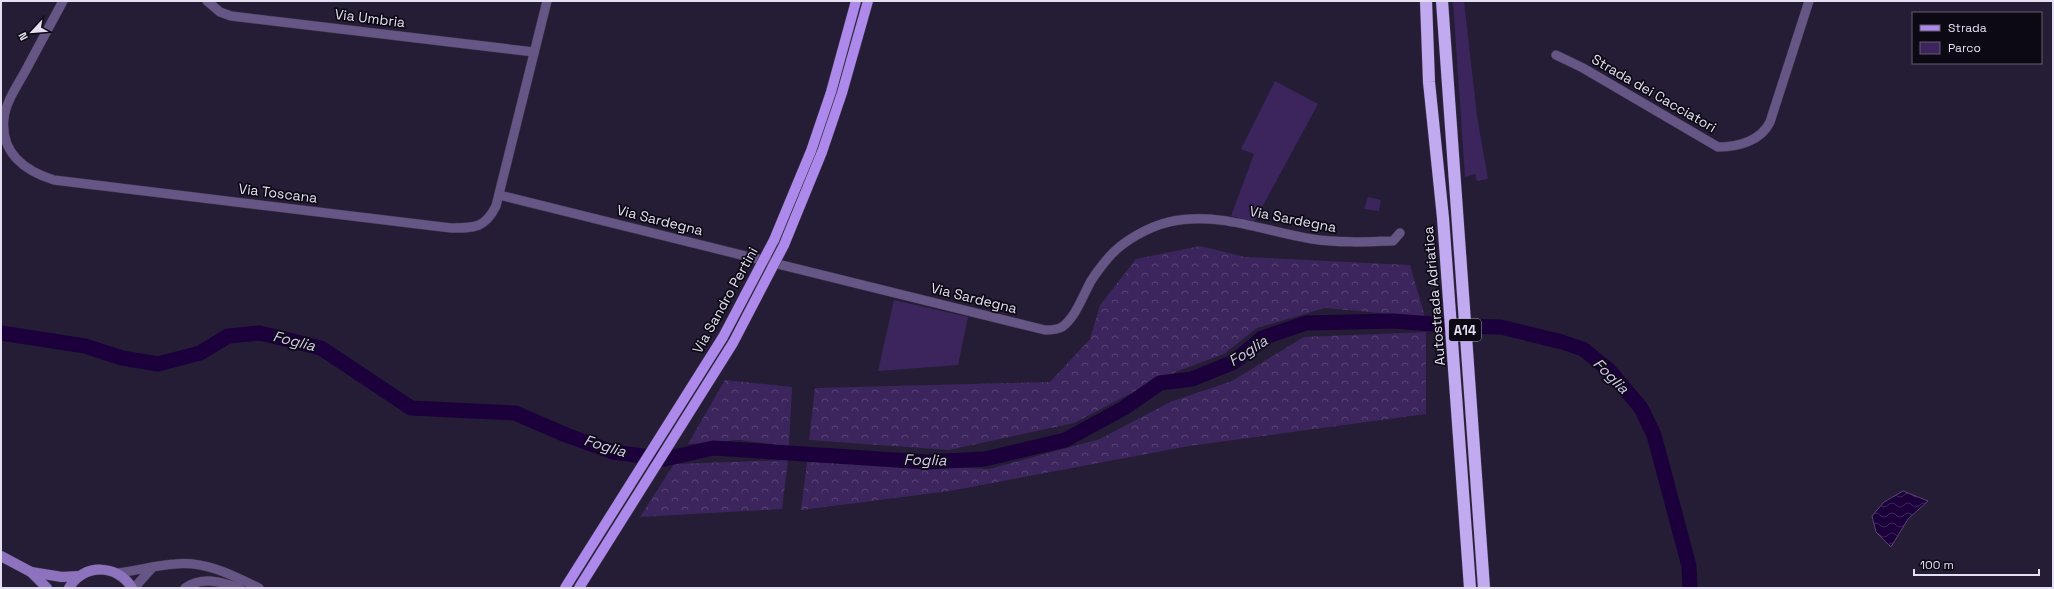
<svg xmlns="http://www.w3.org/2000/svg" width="2054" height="589" viewBox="0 0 2054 589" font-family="'Space Grotesk',sans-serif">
	<defs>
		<pattern id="forest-crowns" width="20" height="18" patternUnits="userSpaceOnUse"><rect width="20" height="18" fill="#3b255c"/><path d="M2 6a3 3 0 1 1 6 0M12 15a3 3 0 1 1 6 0" fill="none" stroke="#574474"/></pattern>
		<pattern id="water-waves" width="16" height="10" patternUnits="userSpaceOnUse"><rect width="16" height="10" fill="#1c003b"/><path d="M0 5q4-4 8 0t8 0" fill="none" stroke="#3d2558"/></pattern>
	</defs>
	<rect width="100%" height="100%" fill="#251c36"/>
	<g fill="#3b255c">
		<path d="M 1453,1 L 1464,1 L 1477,116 L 1488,179 L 1477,181 L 1475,174 L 1465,177 Z"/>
		<path d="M 1275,81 L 1318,104 L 1254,222 L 1231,216 L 1254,154 L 1241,149 Z"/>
		<path d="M 1368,197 L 1381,200 L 1379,211 L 1364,209 Z"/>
		<path d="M 894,300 L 968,317 L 958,365 L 878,371 Z"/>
	</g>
	<g fill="url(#forest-crowns)">
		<path d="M 1200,246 L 1245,257 L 1410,265 L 1425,317 L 1325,308 L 1257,328 L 1224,354 L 1178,371 L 1143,387 L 1074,423 L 949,450 L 809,440 L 815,388 L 1050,382 L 1090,339 L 1100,305 L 1136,259 Z"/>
		<path d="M 1426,332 L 1426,414 L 1189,446 L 950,491 L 801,510 L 807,462 L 989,469 L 1100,439 L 1170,402 L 1232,381 L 1304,337 Z"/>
		<path d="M 725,380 L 792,387 L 789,446 L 739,440 L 688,444 Z"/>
		<path d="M 788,460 L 782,509 L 640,517 L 674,464 Z"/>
	</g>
	<path fill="url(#water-waves)" stroke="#584372" d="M 1903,491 L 1928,501 L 1908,519 L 1891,547 L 1876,532 L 1872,516 L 1884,502 Z"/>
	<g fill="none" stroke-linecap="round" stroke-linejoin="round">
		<path stroke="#1c003b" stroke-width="15" d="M 1,333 L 85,346 L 122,358 L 158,364 L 200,353 L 228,336 L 260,333 L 321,348 L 411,408 L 515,413 L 566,435 L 613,452 L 665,459 L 713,448 L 927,462 L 985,459 L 1065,440 L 1124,408 L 1160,383 L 1192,379 L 1234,362 L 1262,338 L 1306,323 L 1394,321 L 1458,326 L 1501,327 L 1562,342 L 1583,349 L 1609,370 L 1641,408 L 1654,435 L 1689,566 L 1690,588"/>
		<defs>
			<g id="minor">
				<path d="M 63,1 C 51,23 40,44 28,66 C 20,82 6,100 4,118 C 0,153 25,171 54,180 L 451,228 C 475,228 485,228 496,206 L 547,1"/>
				<path d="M 207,1 L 220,12 L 231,16 L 534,52"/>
				<path d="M 1556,55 L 1583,68 L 1718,147 C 1738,147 1761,141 1770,122 L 1809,1"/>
				<path d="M 499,195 L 1045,330 C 1051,330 1057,330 1062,327 C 1076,317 1083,295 1091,281 C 1096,273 1103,264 1109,257 C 1123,241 1148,227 1169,222 C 1217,211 1264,231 1312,239 C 1339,243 1365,242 1393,241 L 1400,233"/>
				<path d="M 117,573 C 137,571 156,565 175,564 C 206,561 232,575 259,588"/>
				<path d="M 134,588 L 152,568"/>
				<path d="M 185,588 C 202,576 222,582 240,588"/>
			</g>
			<g id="secondary">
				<path d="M 1,556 L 31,572 L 47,588"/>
				<path d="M 31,572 L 62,577 L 79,576"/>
				<path d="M 69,588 C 83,563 118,564 132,588"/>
			</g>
			<g id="primary">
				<path d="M 774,240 L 811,151 L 831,92 L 856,1"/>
				<path d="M 784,245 L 822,152 L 842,93 L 868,1"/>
			</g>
			<g id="motorway">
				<path d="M 1426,1 L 1429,82 L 1443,218 L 1470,588"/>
				<path d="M 1442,1 L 1484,588"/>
			</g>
		</defs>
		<use href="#minor" stroke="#403750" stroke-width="10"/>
		<use href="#secondary" stroke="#403750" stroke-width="11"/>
		<use href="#primary" stroke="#403750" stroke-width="11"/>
		<use href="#motorway" stroke="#403750" stroke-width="13"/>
		<use href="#minor" stroke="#665685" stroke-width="9"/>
		<use href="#secondary" stroke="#8d73be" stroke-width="10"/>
		<use href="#primary" stroke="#ac89eb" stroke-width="10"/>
		<use href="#motorway" stroke="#c1aaf0" stroke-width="12"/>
		<defs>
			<g id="primary-bridge">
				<path d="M 565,588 L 723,337 L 774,240"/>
				<path d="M 579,588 L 733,343 L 784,245"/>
			</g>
		</defs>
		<use href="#primary-bridge" stroke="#403750" stroke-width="11" stroke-linecap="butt"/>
		<use href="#primary-bridge" stroke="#ac89eb" stroke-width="10"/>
	</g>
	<g text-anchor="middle" stroke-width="3.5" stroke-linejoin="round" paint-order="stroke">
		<rect fill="#0d0914" stroke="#a49faf" stroke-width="1" x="1449" y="319" width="32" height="22" rx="3"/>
		<g font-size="13" font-weight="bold" fill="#e4dff1">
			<text x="1465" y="335">A14</text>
		</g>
		<g font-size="14" fill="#e4dff1" stroke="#0d0914">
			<text transform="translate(370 18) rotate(7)" y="5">Via Umbria</text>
			<text transform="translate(1654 93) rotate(30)" y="5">Strada dei Cacciatori</text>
			<text transform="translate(278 193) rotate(7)" y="5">Via Toscana</text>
			<text transform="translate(1293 219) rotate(11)" y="5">Via Sardegna</text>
			<text transform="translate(660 220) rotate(14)" y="5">Via Sardegna</text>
			<text transform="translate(1434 296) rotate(-95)" y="5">Autostrada Adriatica</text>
			<text transform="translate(974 298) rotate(14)" y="5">Via Sardegna</text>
			<text transform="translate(725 300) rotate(-61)" y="5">Via Sandro Pertini</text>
		</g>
		<g font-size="15" font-style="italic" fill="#d5c9f0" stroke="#0d0914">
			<text transform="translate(294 341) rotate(14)" y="5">Foglia</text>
			<text transform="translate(1248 351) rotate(-33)" y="5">Foglia</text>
			<text transform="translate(1611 376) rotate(45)" y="5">Foglia</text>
			<text transform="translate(605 446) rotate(17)" y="5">Foglia</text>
			<text transform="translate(925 460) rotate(1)" y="5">Foglia</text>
		</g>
	</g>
	<rect width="2054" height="589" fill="none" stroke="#e4dff1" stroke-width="4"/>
	<rect x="1912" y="12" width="130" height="52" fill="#0d0914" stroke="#635f6c"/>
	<rect x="1920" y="25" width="20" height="6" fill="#ac89eb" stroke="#635f6c"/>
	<text x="1948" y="32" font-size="12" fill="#e4dff1">Strada</text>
	<rect x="1920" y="42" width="20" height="12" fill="#3b255c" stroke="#635f6c"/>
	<text x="1948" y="52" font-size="12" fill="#e4dff1">Parco</text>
	<g transform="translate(32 32) rotate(244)" stroke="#0d0914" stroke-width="3" paint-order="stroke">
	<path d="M0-3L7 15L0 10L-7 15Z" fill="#e4dff1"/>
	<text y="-6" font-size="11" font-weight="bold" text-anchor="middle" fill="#e4dff1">N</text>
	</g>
	<path d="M1914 569v6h125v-6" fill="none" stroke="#e4dff1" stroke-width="2"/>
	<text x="1920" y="569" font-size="12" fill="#e4dff1" stroke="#0d0914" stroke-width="3" paint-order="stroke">100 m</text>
</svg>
